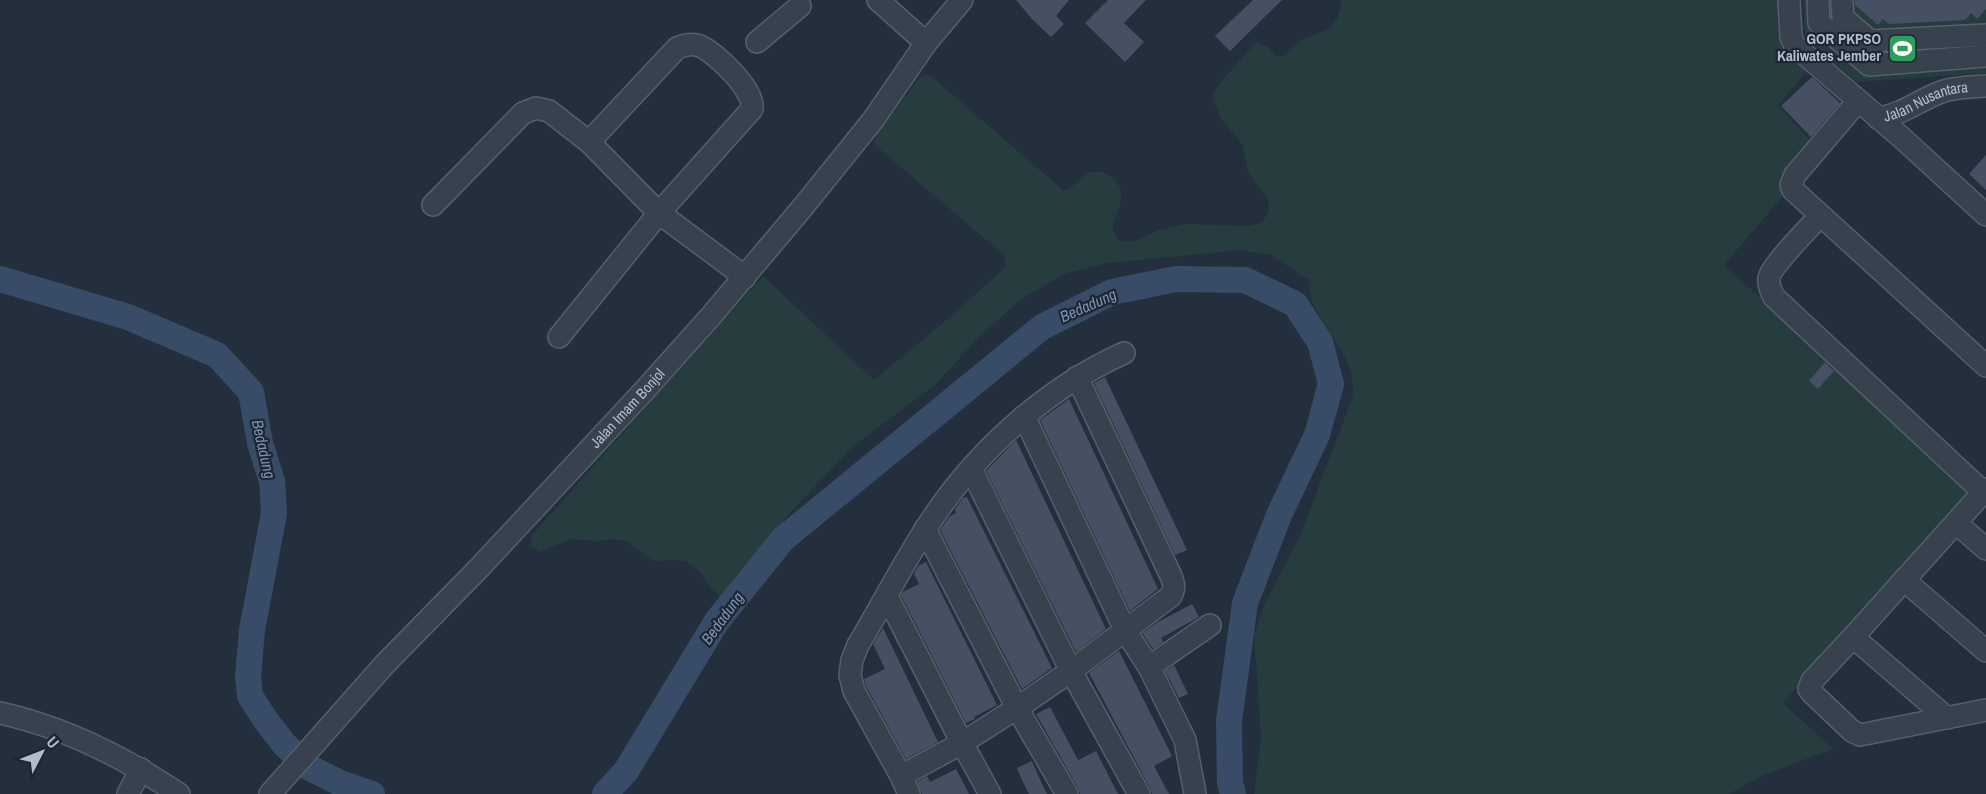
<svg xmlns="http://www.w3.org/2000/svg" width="1986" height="794" viewBox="0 0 1986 794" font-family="'Archivo Narrow',sans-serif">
	<rect width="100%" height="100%" fill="#242f3e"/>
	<g fill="#263c3f">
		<path d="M 1340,0 L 1778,0 L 1778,33 L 1806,69 L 1806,72 L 1778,105 L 1811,141 L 1788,190 L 1724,265 L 1829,359 L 1809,381 L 1818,389 L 1838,367 L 1967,485 L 1966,499 L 1783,703 L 1833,749 L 1763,775 L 1729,794 L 1254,794 L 1261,736 L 1254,634 L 1265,603 L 1301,533 L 1353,396 C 1356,356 1327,337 1313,303 C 1310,296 1310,287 1309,280 L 1271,255 L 1242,250 L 1108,263 L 1063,274 L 1020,300 L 978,338 L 935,385 L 852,447 L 791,512 L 720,597 L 710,587 L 700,572 L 687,562 L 675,560 L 662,561 L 652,560 L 627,541 L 616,539 L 599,541 L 571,539 L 540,552 L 530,545 L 532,535 L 763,276 L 874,380 L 949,318 L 1000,272 L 1006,265 L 1004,255 L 876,146 L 874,141 L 877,134 L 920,77 L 925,74 L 931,76 L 1064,191 C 1076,189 1081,170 1099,172 C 1105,173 1113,177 1116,181 C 1131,200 1111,214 1113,230 C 1114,233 1116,236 1117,239 L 1125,242 L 1134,241 L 1159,230 L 1184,224 L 1251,226 L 1262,222 L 1269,212 L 1268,199 L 1248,172 L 1242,144 L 1221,118 L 1214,102 L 1213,94 L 1216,88 L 1256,42 L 1268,47 L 1276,56 L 1283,56 L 1300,40 L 1329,29 L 1337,19 L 1342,4 Z"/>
		<path d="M 1803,0 L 1986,0 L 1986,73 L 1857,82 L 1805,37 Z"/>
	</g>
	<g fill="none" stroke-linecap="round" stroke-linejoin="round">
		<g stroke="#394c67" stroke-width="26">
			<path d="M 0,279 L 128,317 L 217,355 L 251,392 L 260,443 L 272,481 L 274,513 L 252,630 L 248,676 L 250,696 L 267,722 L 284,744 L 308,767 L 340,783 L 372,794"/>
			<path d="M 605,794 L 626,771 L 717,621 L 783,539 L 1042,327 L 1112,292 L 1176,279 L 1245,280 L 1295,304 L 1320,342 L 1331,384 L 1317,435 L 1279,515 L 1245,603 L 1229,721 L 1230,783 L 1233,794"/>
		</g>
	</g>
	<g fill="#455162">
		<path d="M 1016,0 L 1069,0 L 1056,16 L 1064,24 L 1051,37 L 1032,19 Z"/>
		<path d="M 1108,0 L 1146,0 L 1124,23 L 1144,42 L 1125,62 L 1085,23 Z"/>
		<path d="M 1253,0 L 1282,0 L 1230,51 L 1215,36 Z"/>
		<path d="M 1855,0 L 1986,0 L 1986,9 L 1977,19 L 1971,13 L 1965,20 L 1889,24 L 1883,19 L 1878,25 L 1855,5 Z"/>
		<path d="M 1812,77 L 1840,103 L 1811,137 L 1781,106 Z"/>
		<path d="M 1986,155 L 1986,190 L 1969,174 Z"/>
		<path d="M 1825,362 L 1834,371 L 1818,389 L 1809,381 Z"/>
		<path d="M 1105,377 L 1187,550 L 1175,555 L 1094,383 Z"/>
		<path d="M 1069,399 L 1158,589 L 1130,611 L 1040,420 Z"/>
		<path d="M 1016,440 L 1106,629 L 1076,652 L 986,471 Z"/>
		<path d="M 967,497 L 1052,668 L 1022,689 L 940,530 L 950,516 L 956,513 L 955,509 L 963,498 Z"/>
		<path d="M 926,562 L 997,705 L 974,717 L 975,719 L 966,723 L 901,595 L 903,592 L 919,584 L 914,574 L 918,566 Z"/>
		<path d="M 1192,604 L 1199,617 L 1161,638 L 1163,642 L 1153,649 L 1142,633 L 1158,622 Z"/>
		<path d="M 883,628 L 938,742 L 906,759 L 866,686 L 864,679 L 885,669 L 873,644 Z"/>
		<path d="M 1119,651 L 1172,756 L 1154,766 L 1169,794 L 1152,794 L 1150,788 L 1089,673 Z"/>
		<path d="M 1174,665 L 1188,694 L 1179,698 L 1165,671 Z"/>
		<path d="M 1050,707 L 1078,760 L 1096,751 L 1118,794 L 1080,794 L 1078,788 L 1036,714 Z"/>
		<path d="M 1032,761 L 1037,773 L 1047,794 L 1029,794 L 1022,780 L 1017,768 Z"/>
		<path d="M 956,769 L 969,794 L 922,794 L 917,782 L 927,776 L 930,782 Z"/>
	</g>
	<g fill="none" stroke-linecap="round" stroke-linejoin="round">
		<defs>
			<g id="minor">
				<path d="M 878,0 L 926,43"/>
				<path d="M 1789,0 L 1791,37 L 1795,46 L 1902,138 L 1986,215"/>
				<path d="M 1818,0 L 1819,23 L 1869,65 L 1986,56"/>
				<path d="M 1842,0 L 1843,18 L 1870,41 L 1986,35"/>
				<path d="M 757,42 L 800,6"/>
				<path d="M 1858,101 L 1795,175 L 1791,185 L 1793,190 L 1986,366"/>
				<path id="s1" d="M 1878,118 C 1905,114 1920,99 1944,91 C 1957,87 1972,87 1986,86"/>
				<path d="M 433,205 L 523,113 L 536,108 L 549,111 L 589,142 L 659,213 L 745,277"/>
				<path d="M 1820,216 C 1809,228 1771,266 1769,278 C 1768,285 1771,291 1774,297 L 1983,492"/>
				<path d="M 559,337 L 659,213 L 752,109 C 755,90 716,53 700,46 C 691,43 685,45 677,48 L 589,142"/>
				<path d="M 1024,416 L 1125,630 L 1149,667 L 1185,740 L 1195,794"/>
				<path d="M 971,469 L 1071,671 L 1171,596 C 1175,588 1174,584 1171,576 L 1077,377"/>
				<path d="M 1986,489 L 1853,637 L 1812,681 L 1809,689 L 1812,693 L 1852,731 L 1860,735 L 1986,710"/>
				<path d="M 1956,523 L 1986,549"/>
				<path d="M 925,529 L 1017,708 L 1067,794"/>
				<path d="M 1904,580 L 1986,651"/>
				<path d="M 887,596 L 962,743 L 990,794"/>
				<path d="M 1853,637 L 1947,718"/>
				<path d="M 1149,667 L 1210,625"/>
				<path d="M 0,713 C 64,727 125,758 179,794"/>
				<path d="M 901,776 L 854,691 L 850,675 L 852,660 L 858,645 C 881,607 901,567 925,530 C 971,456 1044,389 1124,353"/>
				<path d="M 128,794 L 141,769"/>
				<path id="s2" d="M 270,794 L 385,664 L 480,567 L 644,391 L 711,316 L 803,207 L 873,120 L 926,43 L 962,0"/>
				<path d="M 909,794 L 901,776 L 962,743 L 1017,708 L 1071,671 L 1139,794"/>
			</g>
		</defs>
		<use href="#minor" stroke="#565f6c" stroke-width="24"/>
		<use href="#minor" stroke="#38414e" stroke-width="21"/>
	</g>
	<defs>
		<symbol id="stadium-square" viewBox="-11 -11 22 22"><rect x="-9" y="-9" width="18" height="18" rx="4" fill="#2e9e5b" stroke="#1d2633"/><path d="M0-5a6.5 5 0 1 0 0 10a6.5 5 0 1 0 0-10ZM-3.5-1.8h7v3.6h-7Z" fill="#fff"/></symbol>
	</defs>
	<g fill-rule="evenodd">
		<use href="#stadium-square" x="1886" y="32" width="33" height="33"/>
	</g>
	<g text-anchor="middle" stroke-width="4.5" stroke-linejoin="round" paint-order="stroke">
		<g font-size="15" font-weight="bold" fill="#b4bcc9" stroke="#1d2633" text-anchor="end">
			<text x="1881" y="44">GOR PKPSO<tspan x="1881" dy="17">Kaliwates Jember</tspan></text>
		</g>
		<g font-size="15" fill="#b4bcc9" stroke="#1d2633">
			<text dy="5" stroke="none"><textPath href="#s1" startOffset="51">Jalan Nusantara</textPath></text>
			<text dy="5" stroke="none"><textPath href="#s2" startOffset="526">Jalan Imam Bonjol</textPath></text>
		</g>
		<g font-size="16" font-style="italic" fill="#7c92b1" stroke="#1d2633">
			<text transform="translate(1088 305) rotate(-24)" y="6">Bedadung</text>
			<text transform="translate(264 449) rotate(77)" y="6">Bedadung</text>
			<text transform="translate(722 618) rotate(-54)" y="6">Bedadung</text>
		</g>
	</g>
	<g transform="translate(42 752) rotate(48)" stroke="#1d2633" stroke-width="4.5" paint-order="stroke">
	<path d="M0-4.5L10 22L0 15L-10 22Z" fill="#b4bcc9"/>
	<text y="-9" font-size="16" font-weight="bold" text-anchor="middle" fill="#b4bcc9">U</text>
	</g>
</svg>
